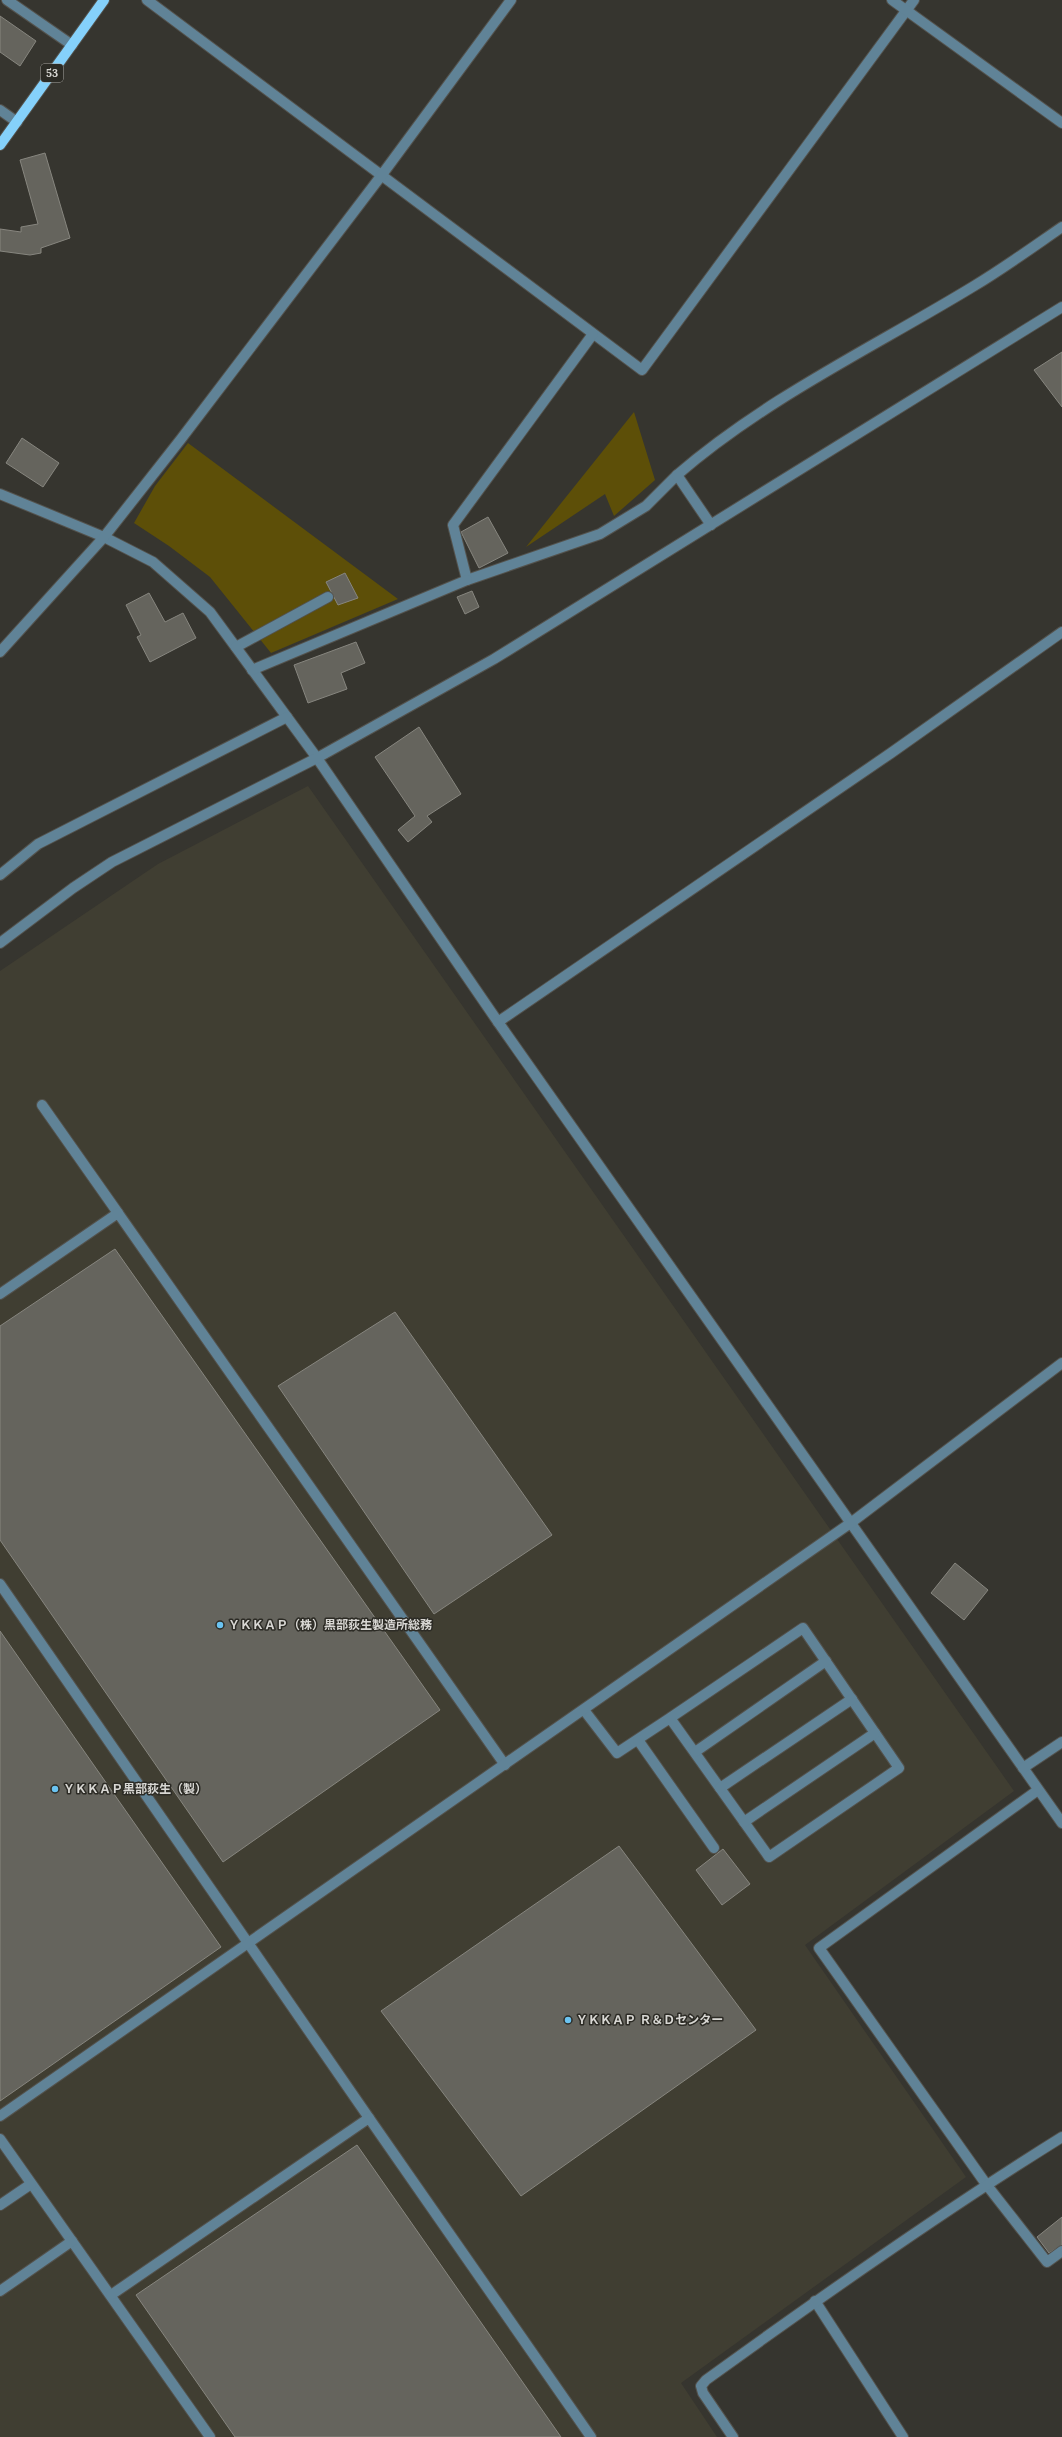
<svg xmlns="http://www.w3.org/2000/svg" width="1062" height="2437" viewBox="0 0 1062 2437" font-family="Lora,'Noto Sans JP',serif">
	<rect width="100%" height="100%" fill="#36352f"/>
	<path fill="#403e32" d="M 308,786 L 1014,1791 L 805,1945 L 966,2177 L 681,2383 L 717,2437 L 0,2437 L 0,971 L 158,864 Z"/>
	<g fill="#5d4f08">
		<path d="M 634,412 L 655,480 L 614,516 L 605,494 L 526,547 Z"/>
		<path d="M 188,443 L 398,599 L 271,653 L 210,577 L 169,546 L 134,523 L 155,486 Z"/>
	</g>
	<g fill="#65645d" stroke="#87867f">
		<path d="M 0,16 L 36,41 L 20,66 L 0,52 Z"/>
		<path d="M 45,153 L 70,238 L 41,248 L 41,253 L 30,255 L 0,251 L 0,229 L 21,232 L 21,227 L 38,224 L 20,160 Z"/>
		<path d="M 1062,352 L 1062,407 L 1034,370 Z"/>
		<path d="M 22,438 L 59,463 L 43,487 L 6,463 Z"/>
		<path d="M 488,517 L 508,553 L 479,568 L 461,532 Z"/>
		<path d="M 345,573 L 358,598 L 338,605 L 326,582 Z"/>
		<path d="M 472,591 L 479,607 L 465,614 L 457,597 Z"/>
		<path d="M 149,593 L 165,622 L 183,613 L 196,638 L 150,662 L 137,637 L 141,635 L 126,605 Z"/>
		<path d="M 356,642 L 365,663 L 341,673 L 347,689 L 308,703 L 294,665 Z"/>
		<path d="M 419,727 L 461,794 L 427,816 L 432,822 L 408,842 L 398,830 L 415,816 L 375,757 Z"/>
		<path d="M 115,1249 L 440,1710 L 223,1862 L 0,1540 L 0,1326 Z"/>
		<path d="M 395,1312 L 552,1535 L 434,1614 L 278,1386 Z"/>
		<path d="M 955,1563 L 988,1590 L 964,1620 L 931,1593 Z"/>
		<path d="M 0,1631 L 221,1947 L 0,2101 Z"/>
		<path d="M 619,1846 L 756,2030 L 521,2196 L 381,2011 Z"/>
		<path d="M 723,1849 L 750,1884 L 722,1905 L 696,1870 Z"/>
		<path d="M 357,2145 L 561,2437 L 235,2437 L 136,2295 Z"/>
		<path d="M 1062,2217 L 1062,2245 L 1049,2253 L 1037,2237 Z"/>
	</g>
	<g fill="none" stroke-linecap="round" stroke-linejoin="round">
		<defs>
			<g id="minor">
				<path d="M 7,0 L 72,45"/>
				<path d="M 147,0 L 642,370 L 914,0"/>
				<path d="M 892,0 L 1062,123"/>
				<path d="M 0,110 L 17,122"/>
				<path d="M 593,334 L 453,525 L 467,580 L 600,534 L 646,506 L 677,475"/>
				<path d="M 0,494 L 104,537 L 153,562 L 210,612 L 317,758 L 498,1022 L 1062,1823"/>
				<path d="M 711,525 L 677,475 C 766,398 874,347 974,286 C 1004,268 1033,247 1062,227"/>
				<path d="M 236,647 L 328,597"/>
				<path d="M 0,652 L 104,537 L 181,439 L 381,176 L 511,0"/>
				<path d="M 252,670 L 467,580"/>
				<path d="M 0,875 L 38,844 L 287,717"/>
				<path d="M 0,943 L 73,888 L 112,862 L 317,758 L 494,659 L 1062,307"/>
				<path d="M 498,1022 L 891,753 L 1062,632"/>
				<path d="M 42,1105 L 118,1213"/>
				<path d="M 0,1294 L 118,1213 L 505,1765"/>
				<path d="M 0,1584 L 369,2118"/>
				<path d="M 584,1710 L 617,1753 L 670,1718 L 769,1857 L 899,1768 L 803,1628 L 670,1718"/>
				<path d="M 638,1740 L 714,1848"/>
				<path d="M 695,1752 L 826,1661"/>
				<path d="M 1023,1768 L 1062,1742"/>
				<path d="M 720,1788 L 852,1699"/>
				<path d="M 1038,1790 L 819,1948 L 986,2184 L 1047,2262 L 1062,2251"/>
				<path d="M 744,1822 L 875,1733"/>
				<path d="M 0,2116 L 852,1522 L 1062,1363"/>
				<path d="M 0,2139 L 210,2437"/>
				<path d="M 0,2205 L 31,2184"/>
				<path d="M 0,2291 L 72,2241"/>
				<path d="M 111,2295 L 369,2118 L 591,2437"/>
				<path d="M 815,2301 L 903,2437"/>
				<path d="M 733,2437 L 703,2393 L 701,2386 L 706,2380 C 822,2296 940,2213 1062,2137"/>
			</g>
			<path id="major" d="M 0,145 L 104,0"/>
		</defs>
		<use href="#minor" stroke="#53524d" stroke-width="12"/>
		<use href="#major" stroke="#53524d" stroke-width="12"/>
		<use href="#minor" stroke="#608397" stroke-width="10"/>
		<use href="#major" stroke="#85d1fb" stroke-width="10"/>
	</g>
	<g fill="#6ac3f1" stroke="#2c2b25" stroke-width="1.5">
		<circle cx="220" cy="1625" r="4"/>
		<circle cx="55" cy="1789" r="4"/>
		<circle cx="568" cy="2020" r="4"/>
	</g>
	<g text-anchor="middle" stroke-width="3" stroke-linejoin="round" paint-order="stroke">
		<rect fill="#2c2b25" stroke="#a4a39f" stroke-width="1" x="41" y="64" width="22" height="18" rx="3"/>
		<g font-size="11" font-weight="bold" fill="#d8d7d3">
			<text x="52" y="77">53</text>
		</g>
		<g font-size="12" font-weight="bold" fill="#d8d7d3" stroke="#2c2b25" text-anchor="start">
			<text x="228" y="1629">ＹＫＫＡＰ（株）黒部荻生製造所総務</text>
			<text x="63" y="1793">ＹＫＫＡＰ黒部荻生（製）</text>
			<text x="576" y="2024">ＹＫＫＡＰ Ｒ＆Ｄセンター</text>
		</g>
	</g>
</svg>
